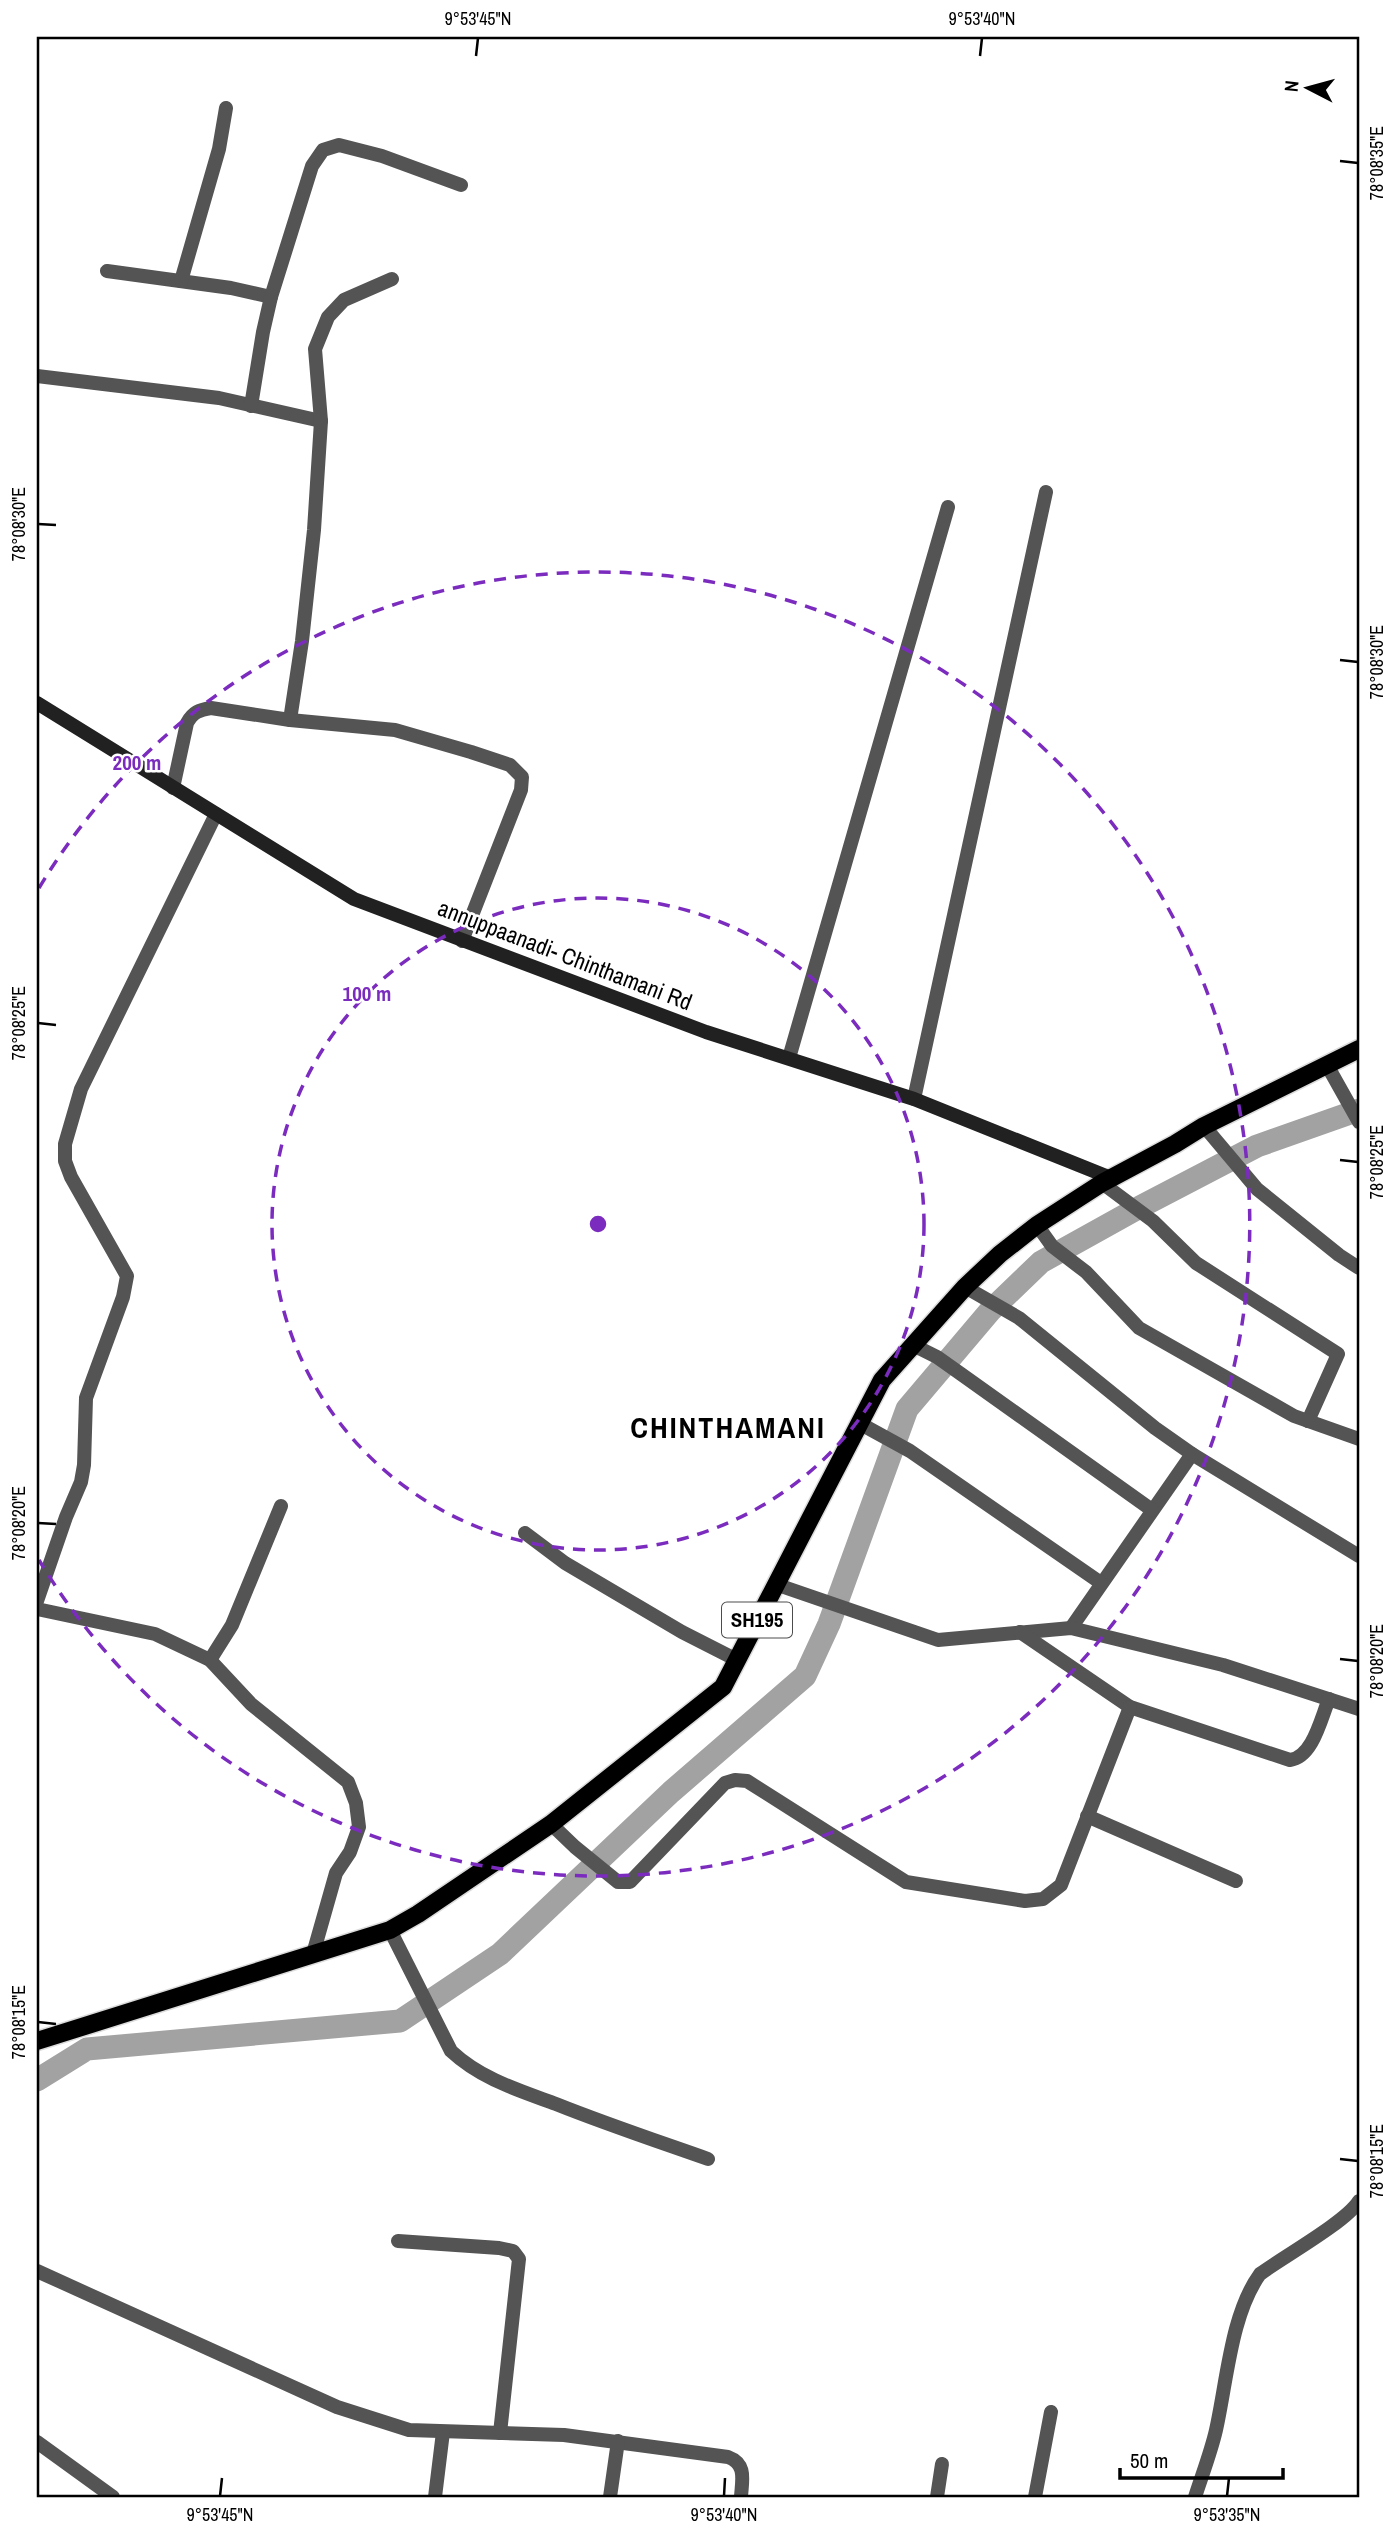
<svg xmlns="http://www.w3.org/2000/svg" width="1396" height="2534" viewBox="0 0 1396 2534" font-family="'Archivo Narrow',sans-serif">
	<rect width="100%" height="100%" fill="#fff"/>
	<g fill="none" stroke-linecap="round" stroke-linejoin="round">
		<path stroke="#a2a2a2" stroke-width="23" d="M 37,2080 L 87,2049 L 400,2021 L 500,1954 L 671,1792 L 805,1676 L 829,1624 L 907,1409 L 990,1311 L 1041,1262 L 1140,1207 L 1257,1146 L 1359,1110"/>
		<defs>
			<path id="primary" d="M 37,2041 L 390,1930 L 418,1914 L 551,1824 L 723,1687 L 882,1380 L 965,1287 L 1000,1254 L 1037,1225 L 1102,1183 L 1175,1144 L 1204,1126 L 1359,1049"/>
		</defs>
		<use href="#primary" stroke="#dbdbdb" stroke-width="21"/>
		<g stroke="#545454" stroke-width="14">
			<path d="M 107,271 L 231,288 L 271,297"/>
			<path d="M 181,281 L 219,149 L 226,108"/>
			<path d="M 37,376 L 219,398 L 321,421"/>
			<path d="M 251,406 L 263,332 L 271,297 L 312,166 L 323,150 L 339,145 L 382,156 L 461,185"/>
			<path d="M 290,720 L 302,641 L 314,530 L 321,421 L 315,349 L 328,317 L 344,300 L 392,279"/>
			<path d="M 173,788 L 187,723 C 193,712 199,710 211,708 L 290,720 L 395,730 L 471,752 L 510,765 L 522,777 L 521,790 L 462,941"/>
			<path d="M 789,1058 L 948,507"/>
			<path d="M 1327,1065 L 1359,1122"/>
			<path d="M 914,1099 L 1046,492"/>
			<path d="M 1204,1126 L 1257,1189 L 1339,1255 L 1359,1268"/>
			<path d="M 1102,1183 L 1153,1221 L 1196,1263 L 1338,1354 L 1308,1421"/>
			<path d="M 1037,1225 L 1052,1246 L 1086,1272 L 1139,1328 L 1294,1416 L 1359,1439"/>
			<path d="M 965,1287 L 1019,1318 L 1155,1428 L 1192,1454 L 1071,1628"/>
			<path d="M 913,1345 L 937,1357 L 961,1374 L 1152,1510"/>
			<path d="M 859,1423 L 910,1451 L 1101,1583"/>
			<path d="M 1192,1454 L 1359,1556"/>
			<path d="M 525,1533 L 565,1563 L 682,1632 L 737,1660"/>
			<path d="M 775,1584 L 938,1640 L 1071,1628 L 1223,1665 L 1359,1709"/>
			<path d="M 37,1601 L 66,1517 L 81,1482 L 84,1465 L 86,1398 L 123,1297 L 127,1276 L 71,1177 L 65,1161 L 65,1144 L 81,1089 L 216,814"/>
			<path d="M 37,1609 L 155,1634 L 210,1660 L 251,1704 L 348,1782 L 356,1803 L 359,1827 L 350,1852 L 336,1873 L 313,1954"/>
			<path d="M 1020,1632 L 1130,1707 L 1290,1760 C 1313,1757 1321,1718 1329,1699"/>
			<path d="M 210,1660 L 232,1625 L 281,1506"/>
			<path d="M 1087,1816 L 1236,1881"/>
			<path d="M 551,1824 L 575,1847 L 618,1882 L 630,1882 L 725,1783 L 735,1780 L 747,1781 L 906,1882 L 1025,1901 L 1043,1899 L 1061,1885 L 1130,1707"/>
			<path d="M 390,1930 L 451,2051 C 481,2079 518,2090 556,2104 C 606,2124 657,2141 708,2159"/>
			<path d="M 398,2241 L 499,2248 L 513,2251 L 519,2259 L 500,2433"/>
			<path d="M 37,2271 L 337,2407 L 409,2430 L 564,2435 L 728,2457 C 747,2464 742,2480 741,2497"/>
			<path d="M 37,2442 L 113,2497"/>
			<path d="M 435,2497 L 443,2432"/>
			<path d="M 610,2497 L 618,2441"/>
			<path d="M 937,2497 L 942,2464"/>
			<path d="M 1035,2497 L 1051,2412"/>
			<path d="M 1195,2497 C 1202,2475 1211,2452 1216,2430 C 1227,2381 1231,2314 1260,2274 C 1283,2257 1346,2222 1359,2201"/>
		</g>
		<path stroke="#212121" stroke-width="14" d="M 37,703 L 354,899 L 706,1032 L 914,1099 L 1111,1178"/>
		<use href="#primary" stroke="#000" stroke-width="18"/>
	</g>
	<path fill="none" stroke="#000" stroke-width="2.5" d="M 476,56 L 478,38M 980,56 L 982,38M 1340,161 L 1358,163M 38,524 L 56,525M 1340,660 L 1358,662M 38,1023 L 56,1025M 1340,1160 L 1358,1162M 38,1523 L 56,1524M 1340,1659 L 1358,1661M 38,2022 L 56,2024M 1340,2159 L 1358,2161M 220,2496 L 222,2478M 724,2496 L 725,2478M 1227,2496 L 1229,2478"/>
	<g fill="none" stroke="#7b2cbf" stroke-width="3.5" stroke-dasharray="12 9">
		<circle cx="598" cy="1224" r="326"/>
		<path d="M39 888A652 652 0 1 1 39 1560"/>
	</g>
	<g text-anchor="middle" stroke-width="5" stroke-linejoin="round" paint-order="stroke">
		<rect fill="#fff" stroke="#4c4c4c" stroke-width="2" x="722" y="1602.5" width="70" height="35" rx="5"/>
		<g font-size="21" font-weight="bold" fill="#000">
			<text x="757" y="1627">SH195</text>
		</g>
		<g font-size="23" fill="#000" stroke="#fff">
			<text transform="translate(565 955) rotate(21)" y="8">annuppaanadi- Chinthamani Rd</text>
		</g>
		<g font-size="30" font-weight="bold" letter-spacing="2" fill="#000" stroke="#fff">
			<text x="728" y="1438">CHINTHAMANI</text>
		</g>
	</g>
	<circle cx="598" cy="1224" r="10" fill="#7b2cbf" stroke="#fff" stroke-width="3.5"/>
	<g font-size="21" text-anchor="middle" font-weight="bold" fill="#7b2cbf" stroke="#fff" stroke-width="5" stroke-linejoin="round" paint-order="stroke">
		<text x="137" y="770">200 m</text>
		<text x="367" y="1001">100 m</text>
	</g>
	<rect width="1396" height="2534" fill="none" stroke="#ffffff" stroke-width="77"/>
	<g transform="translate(1308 88) rotate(276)" stroke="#ffffff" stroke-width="5" paint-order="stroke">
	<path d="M0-5L12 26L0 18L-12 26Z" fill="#000000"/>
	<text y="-10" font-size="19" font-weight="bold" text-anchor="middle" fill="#000000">N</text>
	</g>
	<path d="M1120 2468v10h163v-10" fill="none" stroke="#000000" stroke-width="3.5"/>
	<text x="1130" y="2468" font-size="21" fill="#000000" stroke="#ffffff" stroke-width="5" paint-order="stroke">50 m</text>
	<rect x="38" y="38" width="1320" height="2458" fill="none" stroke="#000" stroke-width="2.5"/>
	<g font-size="18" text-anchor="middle" fill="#000">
		<text x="478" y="25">9°53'45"N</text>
		<text x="982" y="25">9°53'40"N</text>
		<text transform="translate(1377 163) rotate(-90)" y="6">78°08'35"E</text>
		<text transform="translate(19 524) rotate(-90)" y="6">78°08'30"E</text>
		<text transform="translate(1377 662) rotate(-90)" y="6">78°08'30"E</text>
		<text transform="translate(19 1023) rotate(-90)" y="6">78°08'25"E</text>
		<text transform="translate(1377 1162) rotate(-90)" y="6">78°08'25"E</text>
		<text transform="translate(19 1523) rotate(-90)" y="6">78°08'20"E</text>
		<text transform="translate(1377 1661) rotate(-90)" y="6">78°08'20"E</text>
		<text transform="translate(19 2022) rotate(-90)" y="6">78°08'15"E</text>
		<text transform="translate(1377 2161) rotate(-90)" y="6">78°08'15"E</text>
		<text x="220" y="2521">9°53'45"N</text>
		<text x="724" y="2521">9°53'40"N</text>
		<text x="1227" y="2521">9°53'35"N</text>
	</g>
</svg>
